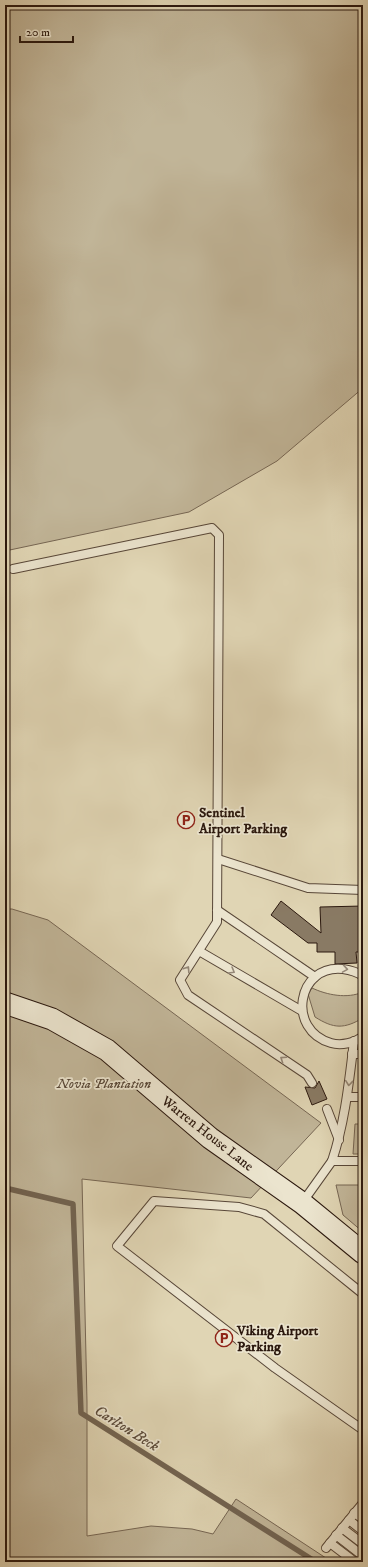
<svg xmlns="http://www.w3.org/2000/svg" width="368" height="1567" viewBox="0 0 368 1567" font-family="'IM FELL DW Pica',serif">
	<rect width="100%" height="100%" fill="#e0d5b4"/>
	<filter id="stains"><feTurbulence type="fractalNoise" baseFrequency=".005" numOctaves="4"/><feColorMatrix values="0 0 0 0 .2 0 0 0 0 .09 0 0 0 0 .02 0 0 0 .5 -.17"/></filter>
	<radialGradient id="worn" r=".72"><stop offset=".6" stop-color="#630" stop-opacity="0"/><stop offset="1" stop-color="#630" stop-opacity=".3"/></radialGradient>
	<g fill="#c1b598" stroke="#766653">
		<path d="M 5,5 L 363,5 L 363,388 L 277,461 L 189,512 L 5,551 Z"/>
		<path d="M 5,909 L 12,909 L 48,920 L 321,1123 L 251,1198 L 82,1179 L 87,1402 L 87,1536 L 151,1526 L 192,1529 L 213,1534 L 236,1499 L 332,1562 L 5,1562 Z"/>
		<path d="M 312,988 C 327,995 347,999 363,992 L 363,1018 C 344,1029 334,1029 315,1017 L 308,994 Z"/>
		<path d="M 355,1124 L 363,1124 L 363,1154 L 353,1154 Z"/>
		<path d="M 336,1185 L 363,1185 L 363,1232 L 343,1215 Z"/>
	</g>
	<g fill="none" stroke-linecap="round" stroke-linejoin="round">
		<path stroke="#726350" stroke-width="5.5" d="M 5,1188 L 73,1204 L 81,1413 L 316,1562"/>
	</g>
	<g fill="#897a64" stroke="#2b180e">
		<path d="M 281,901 L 321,933 L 320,907 L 363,906 L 363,952 L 356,952 L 357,963 L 335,964 L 335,952 L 317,952 L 317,943 L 308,943 L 271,915 Z"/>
		<path d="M 319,1081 L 327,1099 L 312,1105 L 305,1087 L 315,1088 Z"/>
	</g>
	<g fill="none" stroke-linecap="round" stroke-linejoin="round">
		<defs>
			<g id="lane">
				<path d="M 13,569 L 212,528 L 219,535 L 217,922 L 180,980 L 188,995 L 307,1075 L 312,1083"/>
				<path d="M 218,859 L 308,888 L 363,890"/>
				<path d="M 217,910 L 315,977"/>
				<path d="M 199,951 L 302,1011"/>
				<path d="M 363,976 C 357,972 350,970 343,969 C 297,964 286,1030 331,1043 C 341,1046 355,1043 363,1036"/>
				<path d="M 352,1054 L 363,1054"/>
				<path d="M 348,1097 L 363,1097"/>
				<path d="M 327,1109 L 339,1140"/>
				<path d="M 332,1161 C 345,1122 349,1082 354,1041"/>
				<path d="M 302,1203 L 332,1161 L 363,1161"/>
				<path d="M 363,1294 L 264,1214 L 239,1207 L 154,1201 L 117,1246 L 275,1368 L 363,1430"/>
				<path d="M 354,1513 L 363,1519"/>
				<path d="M 349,1520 L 363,1531"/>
				<path d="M 342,1528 L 363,1544"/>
				<path d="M 336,1535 L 363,1556"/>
				<path d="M 330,1543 L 355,1562"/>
				<path d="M 326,1548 L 363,1503"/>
			</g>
			<path id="secondary" d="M 5,1003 L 52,1019 L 107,1050 L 210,1138 L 302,1203 L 363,1253"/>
		</defs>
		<use href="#lane" stroke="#584738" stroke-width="10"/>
		<use href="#secondary" stroke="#2b180e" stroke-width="23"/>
		<use href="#lane" stroke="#ebe4ce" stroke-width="8"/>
		<use href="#secondary" stroke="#ebe4ce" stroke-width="21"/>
	</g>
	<defs><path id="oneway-chevron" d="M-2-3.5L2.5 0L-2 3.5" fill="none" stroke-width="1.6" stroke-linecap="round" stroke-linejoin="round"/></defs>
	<g stroke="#958878">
		<use href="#oneway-chevron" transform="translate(187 969) rotate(-57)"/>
		<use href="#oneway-chevron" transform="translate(345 969) rotate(9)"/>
		<use href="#oneway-chevron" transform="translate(232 971) rotate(30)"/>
		<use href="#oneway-chevron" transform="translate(283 1059) rotate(-146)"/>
		<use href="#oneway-chevron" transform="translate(349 1083) rotate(96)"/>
	</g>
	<defs>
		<symbol id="parking-ring" viewBox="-11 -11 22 22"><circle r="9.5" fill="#ebe4ce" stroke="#8f2418" stroke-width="1.5"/><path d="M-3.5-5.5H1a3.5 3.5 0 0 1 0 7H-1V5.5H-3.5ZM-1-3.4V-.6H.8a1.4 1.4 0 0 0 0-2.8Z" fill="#8f2418"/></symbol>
	</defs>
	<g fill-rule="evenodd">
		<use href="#parking-ring" x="176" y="810" width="20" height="20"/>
		<use href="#parking-ring" x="214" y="1328" width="20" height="20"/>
	</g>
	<g text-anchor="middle" stroke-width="3.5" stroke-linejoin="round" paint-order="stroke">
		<g font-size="14" font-weight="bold" fill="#2b180e" stroke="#ebe4ce" text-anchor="start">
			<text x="199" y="817">Sentinel<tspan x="199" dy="16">Airport Parking</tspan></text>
			<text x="237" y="1335">Viking Airport<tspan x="237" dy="16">Parking</tspan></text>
		</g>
		<g font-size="14" font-style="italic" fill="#584737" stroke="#ebe4ce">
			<text x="104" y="1088">Novia Plantation</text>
		</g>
		<g font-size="14" fill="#2b180e" stroke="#ebe4ce">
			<text transform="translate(208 1133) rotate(38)" y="5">Warren House Lane</text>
		</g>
		<g font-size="15" font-style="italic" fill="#5b4a3a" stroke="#ebe4ce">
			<text transform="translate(127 1428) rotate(32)" y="5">Carlton Beck</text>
		</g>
	</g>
	<rect width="368" height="1567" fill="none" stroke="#e0d5b4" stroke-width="20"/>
	<rect x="6" y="6" width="356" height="1555" fill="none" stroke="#2b180e" stroke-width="2"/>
	<rect x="10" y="10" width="348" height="1547" fill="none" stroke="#2b180e"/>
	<path d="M20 36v6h53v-6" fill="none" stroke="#2b180e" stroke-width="2"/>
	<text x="26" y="36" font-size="12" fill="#2b180e" stroke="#ebe4ce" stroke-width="3" paint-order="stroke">20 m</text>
	<rect width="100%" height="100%" filter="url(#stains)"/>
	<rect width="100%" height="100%" fill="url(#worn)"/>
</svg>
